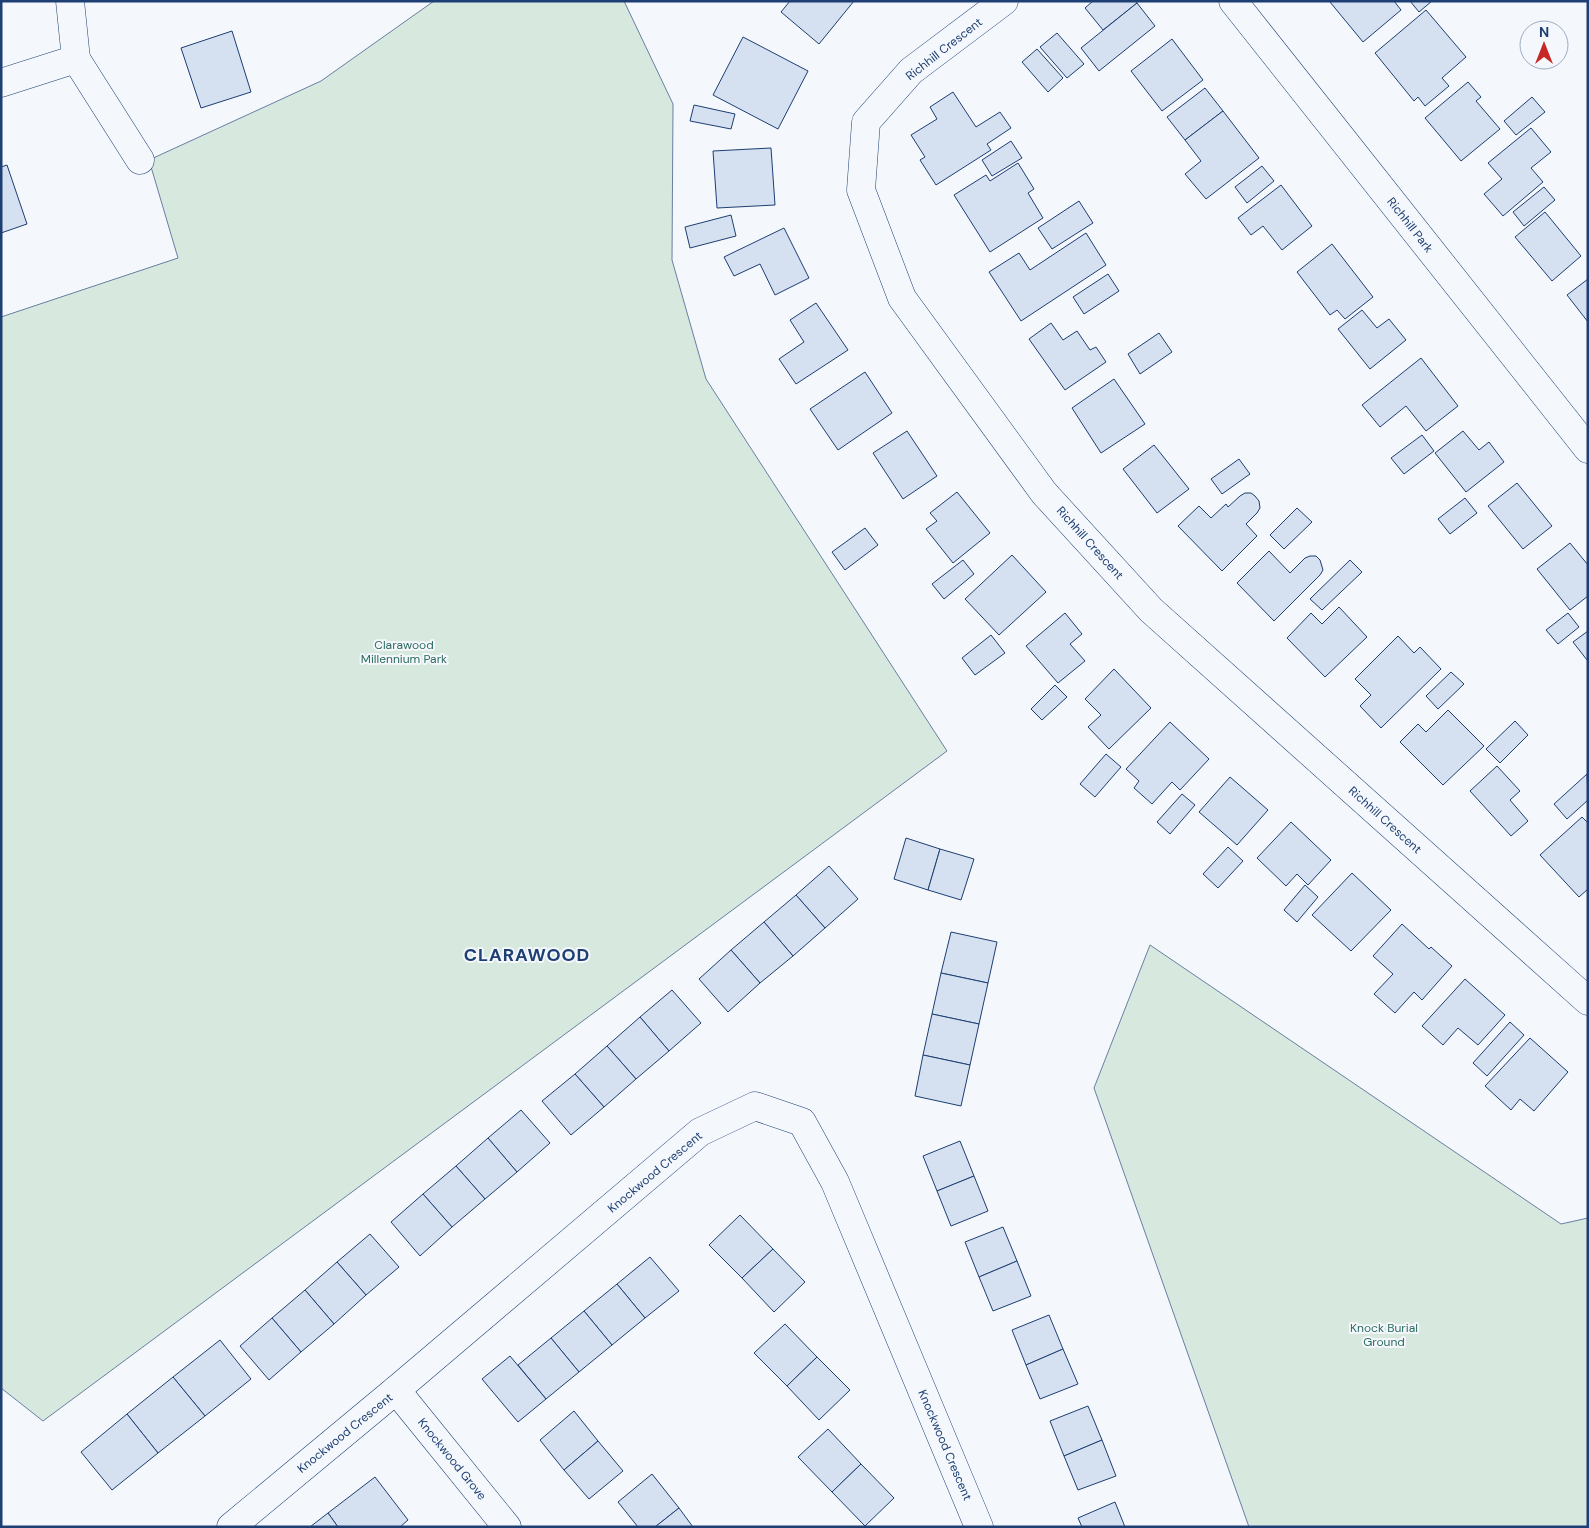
<svg xmlns="http://www.w3.org/2000/svg" width="1589" height="1528" viewBox="0 0 1589 1528" font-family="'DM Sans',sans-serif">
	<rect width="100%" height="100%" fill="#f4f7fb"/>
	<g fill="#d7e8df" stroke="#687fa3">
		<path d="M 434,1 L 624,1 L 673,104 L 672,260 L 706,379 L 947,751 L 43,1421 L 1,1388 L 1,317 L 178,258 L 149,160 L 321,81 Z"/>
		<path d="M 1150,945 L 1561,1224 L 1588,1218 L 1588,1527 L 1249,1527 L 1094,1088 Z"/>
	</g>
	<g fill="#d5e0f0" stroke="#1d3f73">
		<path d="M 790,1 L 854,1 L 819,44 L 781,12 Z"/>
		<path d="M 1093,1 L 1136,1 L 1137,3 L 1103,30 L 1085,8 Z"/>
		<path d="M 1331,1 L 1394,1 L 1401,10 L 1363,42 L 1330,2 Z"/>
		<path d="M 1410,1 L 1432,1 L 1419,12 Z"/>
		<path d="M 1137,3 L 1155,26 L 1099,71 L 1081,48 Z"/>
		<path d="M 1426,10 L 1466,57 L 1442,78 L 1449,86 L 1425,106 L 1418,97 L 1414,101 L 1375,53 Z"/>
		<path d="M 232,31 L 251,92 L 201,108 L 181,48 Z"/>
		<path d="M 1057,33 L 1084,64 L 1067,78 L 1040,47 Z"/>
		<path d="M 743,37 L 808,71 L 778,129 L 713,95 Z"/>
		<path d="M 1172,39 L 1203,80 L 1162,111 L 1131,71 Z"/>
		<path d="M 1037,49 L 1063,78 L 1048,92 L 1022,62 Z"/>
		<path d="M 1468,82 L 1481,97 L 1476,101 L 1500,129 L 1461,161 L 1425,118 Z"/>
		<path d="M 1205,88 L 1223,111 L 1185,140 L 1167,117 Z"/>
		<path d="M 953,92 L 976,127 L 1000,112 L 1011,128 L 987,144 L 991,150 L 936,185 L 920,160 L 925,157 L 911,135 L 937,119 L 930,107 Z"/>
		<path d="M 1532,97 L 1545,112 L 1516,135 L 1504,121 Z"/>
		<path d="M 694,105 L 735,114 L 731,129 L 690,121 Z"/>
		<path d="M 1223,111 L 1259,158 L 1206,199 L 1185,174 L 1201,161 L 1185,140 Z"/>
		<path d="M 1531,128 L 1551,152 L 1531,168 L 1543,182 L 1503,216 L 1484,194 L 1502,179 L 1488,163 Z"/>
		<path d="M 1011,141 L 1022,158 L 992,176 L 982,160 Z"/>
		<path d="M 771,148 L 775,205 L 717,208 L 713,151 Z"/>
		<path d="M 1018,163 L 1034,189 L 1028,193 L 1043,218 L 990,252 L 954,195 L 986,175 L 990,181 Z"/>
		<path d="M 7,165 L 27,224 L 1,233 L 1,167 Z"/>
		<path d="M 1262,166 L 1274,181 L 1247,203 L 1235,187 Z"/>
		<path d="M 1281,185 L 1312,226 L 1282,250 L 1263,226 L 1251,235 L 1238,218 Z"/>
		<path d="M 1544,187 L 1555,200 L 1524,226 L 1513,212 Z"/>
		<path d="M 1079,201 L 1093,223 L 1052,249 L 1038,228 Z"/>
		<path d="M 1545,212 L 1581,256 L 1552,281 L 1515,237 Z"/>
		<path d="M 731,215 L 736,236 L 690,248 L 685,227 Z"/>
		<path d="M 784,228 L 809,278 L 775,295 L 760,264 L 734,276 L 724,257 Z"/>
		<path d="M 1086,233 L 1106,265 L 1021,321 L 989,272 L 1019,253 L 1030,270 Z"/>
		<path d="M 1332,244 L 1373,297 L 1345,319 L 1337,310 L 1330,315 L 1297,272 Z"/>
		<path d="M 1108,274 L 1119,291 L 1084,314 L 1073,297 Z"/>
		<path d="M 1588,279 L 1588,322 L 1567,295 Z"/>
		<path d="M 816,303 L 848,350 L 796,384 L 779,359 L 804,342 L 790,320 Z"/>
		<path d="M 1362,310 L 1377,328 L 1389,319 L 1406,340 L 1370,369 L 1338,329 Z"/>
		<path d="M 1051,323 L 1063,340 L 1077,331 L 1090,350 L 1096,347 L 1106,362 L 1065,390 L 1029,339 Z"/>
		<path d="M 1159,333 L 1172,352 L 1140,374 L 1128,354 Z"/>
		<path d="M 1421,358 L 1458,406 L 1426,431 L 1406,406 L 1380,427 L 1362,405 Z"/>
		<path d="M 865,372 L 892,413 L 838,450 L 810,409 Z"/>
		<path d="M 1114,379 L 1145,424 L 1101,453 L 1072,408 Z"/>
		<path d="M 907,431 L 937,476 L 903,499 L 873,453 Z"/>
		<path d="M 1463,431 L 1479,450 L 1489,442 L 1504,462 L 1466,492 L 1435,453 Z"/>
		<path d="M 1422,435 L 1434,451 L 1404,474 L 1391,458 Z"/>
		<path d="M 1154,445 L 1189,489 L 1157,513 L 1123,469 Z"/>
		<path d="M 1239,459 L 1250,474 L 1222,494 L 1211,479 Z"/>
		<path d="M 1517,483 L 1552,526 L 1523,549 L 1488,506 Z"/>
		<path d="M 957,492 L 990,533 L 953,563 L 926,529 L 937,521 L 930,513 Z"/>
		<path d="M 1245,493 L 1251,493 L 1255,496 L 1259,501 L 1260,508 L 1257,513 L 1246,524 L 1257,536 L 1222,571 L 1178,526 L 1199,506 L 1211,518 L 1226,504 L 1228,507 L 1240,496 Z"/>
		<path d="M 1465,498 L 1477,513 L 1450,534 L 1438,519 Z"/>
		<path d="M 1297,508 L 1312,522 L 1284,549 L 1270,535 Z"/>
		<path d="M 865,528 L 878,545 L 845,570 L 832,552 Z"/>
		<path d="M 1570,543 L 1588,565 L 1588,596 L 1570,610 L 1537,569 Z"/>
		<path d="M 1269,551 L 1290,573 L 1305,558 L 1310,556 L 1316,556 L 1320,560 L 1323,570 L 1320,575 L 1274,621 L 1237,583 Z"/>
		<path d="M 1012,555 L 1046,592 L 999,635 L 965,599 Z"/>
		<path d="M 963,560 L 974,574 L 944,599 L 932,584 Z"/>
		<path d="M 1350,560 L 1362,572 L 1322,610 L 1310,599 Z"/>
		<path d="M 1339,607 L 1367,637 L 1325,677 L 1287,638 L 1311,613 L 1322,624 Z"/>
		<path d="M 1065,613 L 1082,634 L 1070,644 L 1085,661 L 1058,683 L 1026,646 Z"/>
		<path d="M 1568,613 L 1579,627 L 1558,644 L 1546,630 Z"/>
		<path d="M 1588,631 L 1588,659 L 1587,660 L 1573,642 Z"/>
		<path d="M 991,635 L 1005,653 L 975,675 L 962,658 Z"/>
		<path d="M 1398,636 L 1414,653 L 1420,647 L 1441,669 L 1381,728 L 1360,706 L 1371,695 L 1355,679 Z"/>
		<path d="M 1114,669 L 1151,708 L 1109,749 L 1088,727 L 1101,715 L 1085,699 Z"/>
		<path d="M 1451,672 L 1464,684 L 1438,709 L 1426,696 Z"/>
		<path d="M 1055,685 L 1067,697 L 1042,720 L 1031,709 Z"/>
		<path d="M 1448,710 L 1484,746 L 1443,785 L 1400,742 L 1418,724 L 1426,732 Z"/>
		<path d="M 1515,721 L 1528,735 L 1500,763 L 1486,749 Z"/>
		<path d="M 1170,722 L 1209,759 L 1180,790 L 1172,782 L 1152,804 L 1134,788 L 1139,781 L 1126,769 Z"/>
		<path d="M 1106,754 L 1121,767 L 1095,797 L 1080,784 Z"/>
		<path d="M 1497,766 L 1520,791 L 1510,800 L 1528,821 L 1511,836 L 1470,791 Z"/>
		<path d="M 1587,774 L 1588,800 L 1567,819 L 1554,804 Z"/>
		<path d="M 1230,777 L 1268,810 L 1237,845 L 1199,812 Z"/>
		<path d="M 1182,794 L 1195,805 L 1170,834 L 1157,822 Z"/>
		<path d="M 1582,817 L 1588,823 L 1588,889 L 1579,897 L 1540,855 Z"/>
		<path d="M 1291,822 L 1331,860 L 1308,885 L 1297,874 L 1286,886 L 1257,858 Z"/>
		<path d="M 906,838 L 940,849 L 928,890 L 894,879 Z"/>
		<path d="M 1228,847 L 1243,861 L 1218,888 L 1203,874 Z"/>
		<path d="M 940,849 L 974,859 L 961,900 L 928,890 Z"/>
		<path d="M 829,866 L 858,899 L 825,928 L 796,895 Z"/>
		<path d="M 1352,873 L 1391,910 L 1351,951 L 1312,915 Z"/>
		<path d="M 1305,885 L 1318,897 L 1297,922 L 1284,910 Z"/>
		<path d="M 796,895 L 825,928 L 793,956 L 764,922 Z"/>
		<path d="M 764,922 L 793,956 L 760,983 L 731,950 Z"/>
		<path d="M 1402,924 L 1429,949 L 1431,947 L 1452,966 L 1422,1000 L 1414,992 L 1395,1013 L 1374,994 L 1393,974 L 1373,956 Z"/>
		<path d="M 951,932 L 997,942 L 988,983 L 941,973 Z"/>
		<path d="M 731,950 L 760,983 L 728,1012 L 699,979 Z"/>
		<path d="M 941,973 L 988,983 L 979,1024 L 932,1014 Z"/>
		<path d="M 1465,979 L 1505,1015 L 1478,1045 L 1458,1028 L 1443,1045 L 1422,1026 Z"/>
		<path d="M 672,990 L 701,1023 L 669,1051 L 640,1017 Z"/>
		<path d="M 932,1014 L 979,1024 L 970,1065 L 923,1055 Z"/>
		<path d="M 640,1017 L 669,1051 L 636,1079 L 607,1046 Z"/>
		<path d="M 1510,1022 L 1524,1035 L 1487,1076 L 1473,1063 Z"/>
		<path d="M 1530,1038 L 1568,1072 L 1534,1111 L 1520,1099 L 1511,1110 L 1485,1086 Z"/>
		<path d="M 607,1046 L 636,1079 L 604,1107 L 575,1074 Z"/>
		<path d="M 923,1055 L 970,1065 L 961,1106 L 915,1096 Z"/>
		<path d="M 575,1074 L 604,1107 L 571,1135 L 542,1101 Z"/>
		<path d="M 521,1110 L 550,1143 L 517,1172 L 488,1138 Z"/>
		<path d="M 488,1138 L 517,1172 L 485,1199 L 456,1166 Z"/>
		<path d="M 960,1141 L 974,1176 L 937,1191 L 923,1156 Z"/>
		<path d="M 456,1166 L 485,1199 L 452,1227 L 423,1194 Z"/>
		<path d="M 974,1176 L 988,1211 L 951,1226 L 937,1191 Z"/>
		<path d="M 423,1194 L 452,1227 L 420,1256 L 391,1222 Z"/>
		<path d="M 740,1215 L 773,1249 L 742,1278 L 709,1245 Z"/>
		<path d="M 1003,1227 L 1017,1261 L 979,1277 L 965,1242 Z"/>
		<path d="M 370,1234 L 399,1267 L 366,1295 L 337,1262 Z"/>
		<path d="M 773,1249 L 805,1282 L 774,1312 L 742,1278 Z"/>
		<path d="M 650,1257 L 679,1291 L 645,1318 L 617,1284 Z"/>
		<path d="M 1017,1261 L 1031,1296 L 993,1311 L 979,1277 Z"/>
		<path d="M 337,1262 L 366,1295 L 334,1324 L 305,1290 Z"/>
		<path d="M 617,1284 L 645,1318 L 612,1345 L 584,1311 Z"/>
		<path d="M 305,1290 L 334,1324 L 301,1352 L 272,1318 Z"/>
		<path d="M 584,1311 L 612,1345 L 579,1372 L 551,1338 Z"/>
		<path d="M 1049,1315 L 1063,1349 L 1026,1365 L 1012,1330 Z"/>
		<path d="M 272,1318 L 301,1352 L 269,1380 L 240,1346 Z"/>
		<path d="M 785,1324 L 817,1357 L 787,1386 L 754,1353 Z"/>
		<path d="M 551,1338 L 579,1372 L 546,1399 L 518,1365 Z"/>
		<path d="M 220,1340 L 251,1379 L 205,1416 L 173,1377 Z"/>
		<path d="M 1063,1349 L 1078,1384 L 1040,1399 L 1026,1365 Z"/>
		<path d="M 510,1356 L 546,1399 L 518,1422 L 482,1379 Z"/>
		<path d="M 817,1357 L 850,1390 L 819,1420 L 787,1386 Z"/>
		<path d="M 173,1377 L 205,1416 L 158,1453 L 127,1414 Z"/>
		<path d="M 1088,1406 L 1102,1440 L 1064,1456 L 1050,1421 Z"/>
		<path d="M 574,1411 L 598,1441 L 564,1470 L 540,1440 Z"/>
		<path d="M 127,1414 L 158,1453 L 112,1490 L 81,1452 Z"/>
		<path d="M 828,1429 L 861,1464 L 832,1492 L 798,1457 Z"/>
		<path d="M 1102,1440 L 1116,1476 L 1078,1490 L 1064,1456 Z"/>
		<path d="M 598,1441 L 623,1471 L 589,1499 L 564,1470 Z"/>
		<path d="M 861,1464 L 894,1498 L 865,1526 L 832,1492 Z"/>
		<path d="M 652,1474 L 679,1508 L 655,1527 L 638,1527 L 618,1502 Z"/>
		<path d="M 375,1477 L 408,1520 L 400,1527 L 338,1527 L 328,1513 Z"/>
		<path d="M 1115,1502 L 1125,1527 L 1082,1527 L 1078,1518 Z"/>
		<path d="M 679,1508 L 693,1527 L 655,1527 Z"/>
		<path d="M 328,1513 L 338,1527 L 310,1527 Z"/>
	</g>
	<g fill="none" stroke-linecap="round" stroke-linejoin="round">
		<defs>
			<g id="minor">
				<path d="M 1004,1 L 911,71 L 866,122 L 861,190 L 902,298 L 1044,493 L 1151,610 L 1588,1001"/>
				<path d="M 1233,1 L 1588,449"/>
				<path d="M 76,59 L 140,160"/>
				<path d="M 1,83 L 76,59 L 70,1"/>
				<path d="M 396,1390 L 507,1527"/>
				<path d="M 231,1527 L 396,1390 L 700,1132 L 755,1106 L 802,1122 L 835,1182 L 979,1527"/>
			</g>
		</defs>
		<use href="#minor" stroke="#1d3f73" stroke-width="29"/>
		<use href="#minor" stroke="#f4f7fb" stroke-width="28"/>
	</g>
	<g text-anchor="middle" stroke-width="4" stroke-linejoin="round" paint-order="stroke">
		<g font-size="12" fill="#1d3f73" stroke="#f4f7fb">
			<text transform="translate(944 49) rotate(-38)" y="4">Richhill Crescent</text>
			<text transform="translate(1410 225) rotate(52)" y="4">Richhill Park</text>
			<text transform="translate(1090 543) rotate(48)" y="4">Richhill Crescent</text>
			<text transform="translate(1385 820) rotate(42)" y="4">Richhill Crescent</text>
			<text transform="translate(655 1172) rotate(-40)" y="4">Knockwood Crescent</text>
			<text transform="translate(345 1433) rotate(-39)" y="4">Knockwood Crescent</text>
			<text transform="translate(945 1445) rotate(67)" y="4">Knockwood Crescent</text>
			<text transform="translate(452 1459) rotate(51)" y="4">Knockwood Grove</text>
		</g>
		<g font-size="12" fill="#2c6c60" stroke="#f4f7fb">
			<text x="404" y="649">Clarawood<tspan x="404" dy="14">Millennium Park</tspan></text>
			<text x="1384" y="1332">Knock Burial<tspan x="1384" dy="14">Ground</tspan></text>
		</g>
		<g font-size="18" font-weight="bold" letter-spacing="1" fill="#1d3f73" stroke="#f4f7fb">
			<text x="527" y="961">CLARAWOOD</text>
		</g>
	</g>
	<rect width="1589" height="1528" fill="none" stroke="#1d3f73" stroke-width="5"/>
	<g transform="translate(1544 45)"><circle r="24" fill="#f4f7fb" stroke="#9eadc5"/>
	<path d="M0-4L9 19L0 12L-9 19Z" fill="#c62828"/>
	<text y="-8" font-size="14" font-weight="bold" text-anchor="middle" fill="#1d3f73">N</text>
	</g>
</svg>
